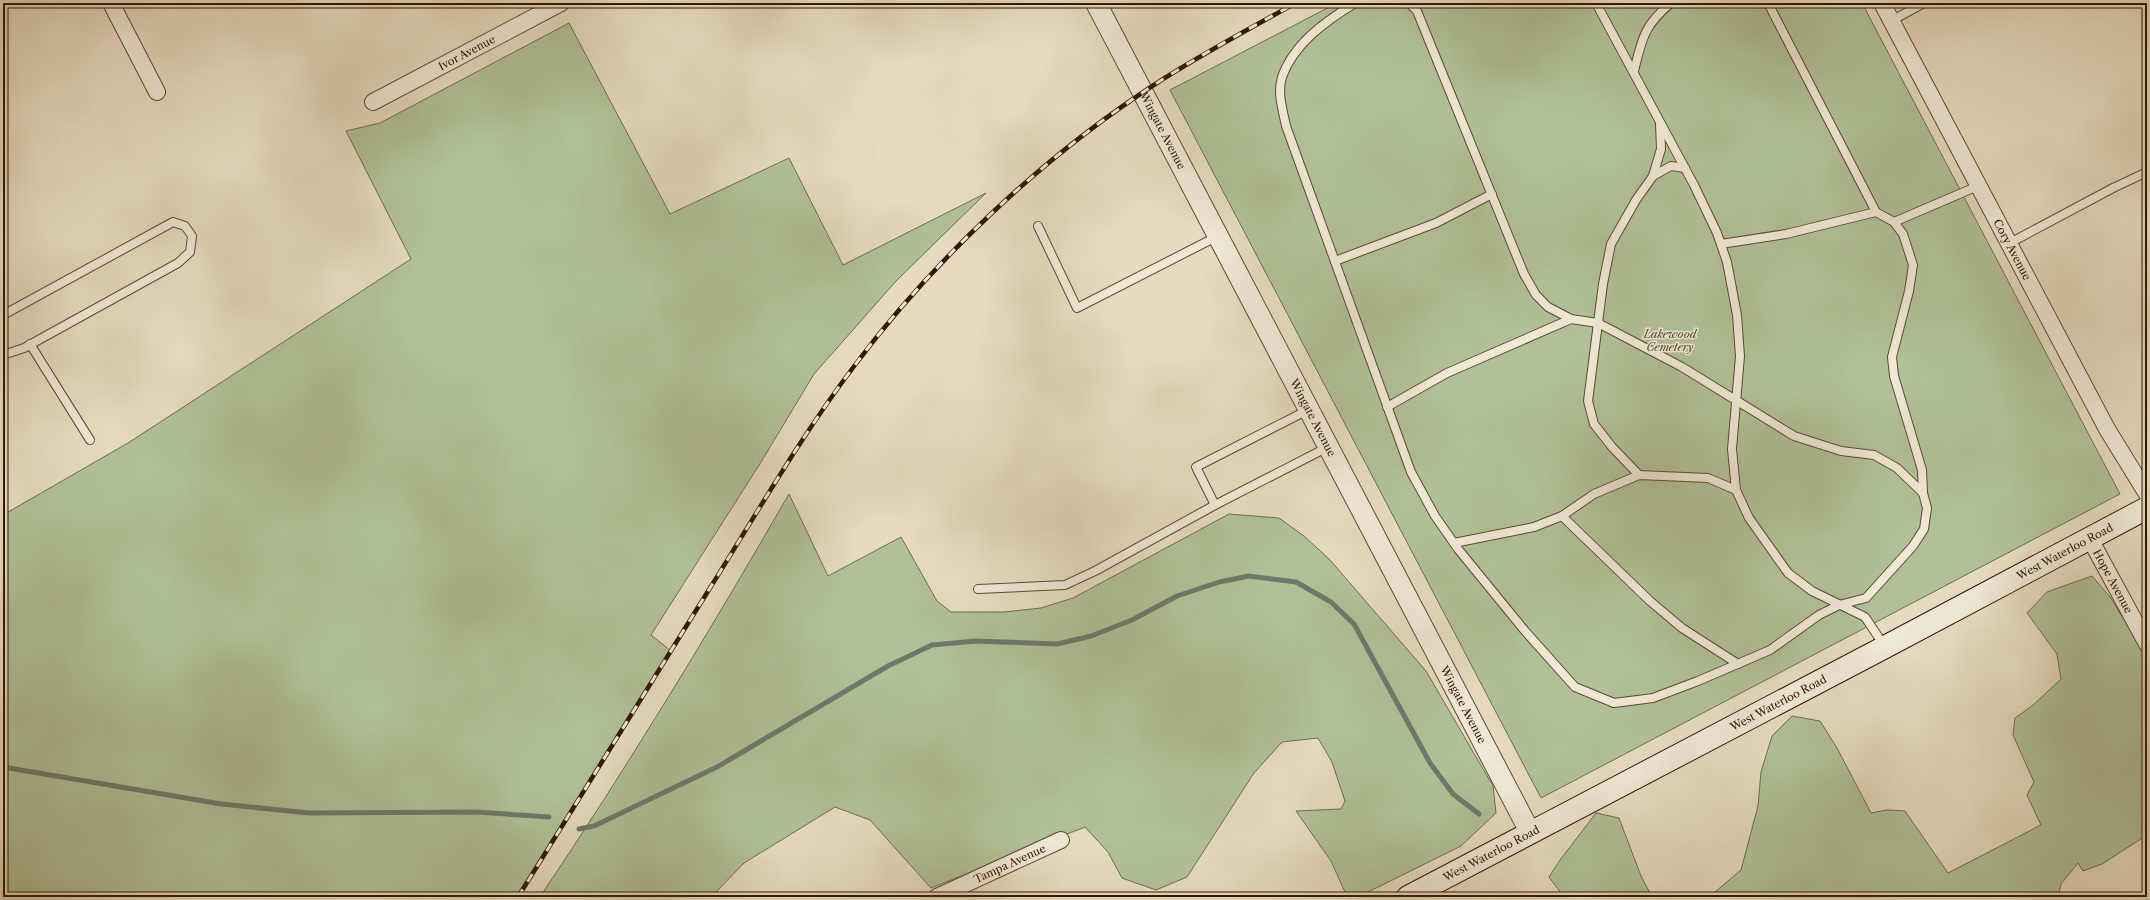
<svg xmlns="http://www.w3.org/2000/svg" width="2150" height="900" viewBox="0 0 2150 900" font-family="'Libre Caslon Text',serif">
	<rect width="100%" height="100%" fill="#e6dbc0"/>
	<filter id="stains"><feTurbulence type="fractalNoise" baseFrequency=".005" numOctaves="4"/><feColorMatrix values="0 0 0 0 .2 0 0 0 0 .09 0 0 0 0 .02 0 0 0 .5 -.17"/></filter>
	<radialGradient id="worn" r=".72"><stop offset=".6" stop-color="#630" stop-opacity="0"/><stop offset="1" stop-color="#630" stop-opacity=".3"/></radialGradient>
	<g fill="#b0c197" stroke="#716c4c">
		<path d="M 1337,3 L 1862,3 L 2120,494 L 1541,798 L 1170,90 Z"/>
		<path d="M 569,23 L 670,214 L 789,158 L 843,265 L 986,193 L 897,280 L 814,374 L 761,462 L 651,635 L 671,651 L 518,897 L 3,897 L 3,515 L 128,443 L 411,259 L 346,131 L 380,123 Z"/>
		<path d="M 789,494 L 828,576 L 901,537 L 937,601 L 951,612 L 1004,612 L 1041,608 L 1073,598 L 1229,514 L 1279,518 L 1304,536 L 1330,560 L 1426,671 L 1493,786 L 1496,813 L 1461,846 L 1358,897 L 1350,897 L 1344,890 L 1331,861 L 1296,811 L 1341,809 L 1345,801 L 1332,762 L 1318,738 L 1282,742 L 1254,773 L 1187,877 L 1156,890 L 1122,878 L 1108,852 L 1085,827 L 931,888 L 870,820 L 835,807 L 744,863 L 717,891 L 717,897 L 540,897 C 628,766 710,631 789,494 Z"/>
		<path d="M 2092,576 L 2110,597 L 2147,657 L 2147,835 L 2102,864 L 2083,871 L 2078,863 L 2061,884 L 2058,897 L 1709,897 L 1741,870 L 1758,806 L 1761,772 L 1772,736 L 1792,716 L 1820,721 L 1837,748 L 1871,813 L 1887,810 L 1905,811 L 1948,873 L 2041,825 L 2027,795 L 2034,782 L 2013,735 L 2015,718 L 2032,706 L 2061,679 L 2057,654 L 2027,613 L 2047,592 Z"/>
		<path d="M 1596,813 L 1619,818 L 1641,876 L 1652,897 L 1564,897 L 1549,877 L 1560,860 Z"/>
	</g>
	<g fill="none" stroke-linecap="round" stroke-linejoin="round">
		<g stroke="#6e796d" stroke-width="5">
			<path d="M 3,767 L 221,804 L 309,813 L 476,812 L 549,817"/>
			<path d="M 579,829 L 594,826 L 717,767 L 888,666 L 932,645 L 976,641 L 1057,644 L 1091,636 L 1132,620 L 1177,596 L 1219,582 L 1249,576 L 1296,582 L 1331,602 L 1354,624 L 1430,763 L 1453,794 L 1479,814"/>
		</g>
		<defs>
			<g id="service">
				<path d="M 1355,3 C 1326,21 1294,43 1282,77 C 1277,93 1283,111 1286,126 L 1411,472 L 1435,516 L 1458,549 L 1525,631 L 1575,687 L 1614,703 L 1653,698 L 1698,681 L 1770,650 L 1819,615 L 1839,605 L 1866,598 L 1913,546 L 1924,529 L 1927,508 L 1923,493 L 1897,468 L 1874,455 L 1841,451 L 1794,436 L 1682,367 L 1598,323 L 1571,319 L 1548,307 L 1536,295 L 1524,274 L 1417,11 L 1409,3"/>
				<path d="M 1596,3 L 1694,185 L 1717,233 L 1727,262 L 1737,315 L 1740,356 L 1732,449 L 1736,490 L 1749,518 L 1788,573 L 1812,591 L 1865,617 L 1885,647"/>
				<path d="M 1768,3 L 1876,212 L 1894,222 L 1978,186"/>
				<path d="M 1891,21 L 1924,3"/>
				<path d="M 1634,71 C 1642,39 1644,25 1671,3"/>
				<path d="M 1653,176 L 1671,166 L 1685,168"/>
				<path d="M 1894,222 L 1903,234 L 1913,265 L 1909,291 L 1892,357 L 1894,376 L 1922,470 L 1923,493"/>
				<path d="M 1038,226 L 1077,308 L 1218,236"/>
				<path d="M 1721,244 L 1786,234 L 1876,212"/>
				<path d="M 2008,244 L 2113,188 L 2147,172"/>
				<path d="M 1335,261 L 1436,223 L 1492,194"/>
				<path d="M 3,315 L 173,222 L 185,226 L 192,236 L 190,252 L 178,263 L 24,348 L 3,355"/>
				<path d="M 30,344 L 90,440"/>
				<path d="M 1387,407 L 1447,373 L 1571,319"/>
				<path d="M 1310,409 L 1196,467 L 1215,505 L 1328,447"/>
				<path d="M 1639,475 L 1612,447 L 1594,424 L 1588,401 L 1603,284 L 1611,244 L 1636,200 L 1653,176 L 1661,149 L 1660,123"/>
				<path d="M 1562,516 L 1650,601 L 1682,628 L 1738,664"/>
				<path d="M 1454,543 L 1534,527 L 1562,516 L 1594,494 L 1639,475 L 1708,478 L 1736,490"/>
				<path d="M 978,589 L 1065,585 L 1095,571 L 1215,505"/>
			</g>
			<g id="minor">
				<path d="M 111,3 L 157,92"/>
				<path id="s1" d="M 1882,3 L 2107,429 L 2147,494"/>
				<path id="s2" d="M 373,102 L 561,3"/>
				<path id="s3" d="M 2090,539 L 2147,644"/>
				<path id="s4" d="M 937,897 L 1061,840"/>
			</g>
			<g id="tertiary">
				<path id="s5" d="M 1096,3 L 1530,832"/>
			</g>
			<g id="secondary">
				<path id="s6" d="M 1408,897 L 1885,647 L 2147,508"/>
			</g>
		</defs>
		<use href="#service" stroke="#5f4830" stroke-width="10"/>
		<use href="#minor" stroke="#5f4830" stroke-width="18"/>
		<use href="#tertiary" stroke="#5f4830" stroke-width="22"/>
		<use href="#secondary" stroke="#321700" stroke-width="24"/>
		<use href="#service" stroke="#efe8d6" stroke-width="8"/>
		<use href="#minor" stroke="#efe8d6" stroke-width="16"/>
		<use href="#tertiary" stroke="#efe8d6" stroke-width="20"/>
		<use href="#secondary" stroke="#efe8d6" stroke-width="22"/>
		<defs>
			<path id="rail" d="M 518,897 C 582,794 646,691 710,588 C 757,513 801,436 855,365 C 896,310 943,259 993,212 C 1044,164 1101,119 1160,81 C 1204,53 1250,28 1296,3"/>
		</defs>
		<use href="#rail" stroke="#321700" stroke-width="4.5"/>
		<use href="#rail" stroke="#efe8d6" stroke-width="3" stroke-dasharray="9" stroke-linecap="butt"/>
	</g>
	<g text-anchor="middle" stroke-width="3" stroke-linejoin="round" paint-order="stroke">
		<g font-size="11" fill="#321700" stroke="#efe8d6">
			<text dy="4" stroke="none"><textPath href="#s2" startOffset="106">Ivor Avenue</textPath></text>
			<text dy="4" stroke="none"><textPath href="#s5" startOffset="144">Wingate Avenue</textPath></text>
			<text dy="4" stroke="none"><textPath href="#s1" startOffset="279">Cory Avenue</textPath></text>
			<text dy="4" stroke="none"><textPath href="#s5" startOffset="468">Wingate Avenue</textPath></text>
			<text dy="4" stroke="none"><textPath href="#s6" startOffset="742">West Waterloo Road</textPath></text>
			<text dy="4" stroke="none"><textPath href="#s3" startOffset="48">Hope Avenue</textPath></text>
			<text dy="4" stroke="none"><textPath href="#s6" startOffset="418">West Waterloo Road</textPath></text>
			<text dy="4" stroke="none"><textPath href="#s5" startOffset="792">Wingate Avenue</textPath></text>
			<text dy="4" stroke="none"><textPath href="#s6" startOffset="94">West Waterloo Road</textPath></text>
			<text dy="4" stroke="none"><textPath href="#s4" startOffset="80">Tampa Avenue</textPath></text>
		</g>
		<g font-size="11" font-style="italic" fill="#584a2d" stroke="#efe8d6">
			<text x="1670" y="338">Lakewood<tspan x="1670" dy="13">Cemetery</tspan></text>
		</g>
	</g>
	<rect width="2150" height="900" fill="none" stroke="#e6dbc0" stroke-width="16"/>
	<rect x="4" y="4" width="2142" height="892" fill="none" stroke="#321700" stroke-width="2"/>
	<rect x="8" y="8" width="2134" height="884" fill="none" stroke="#321700"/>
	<rect width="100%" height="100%" filter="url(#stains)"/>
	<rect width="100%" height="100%" fill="url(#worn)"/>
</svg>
